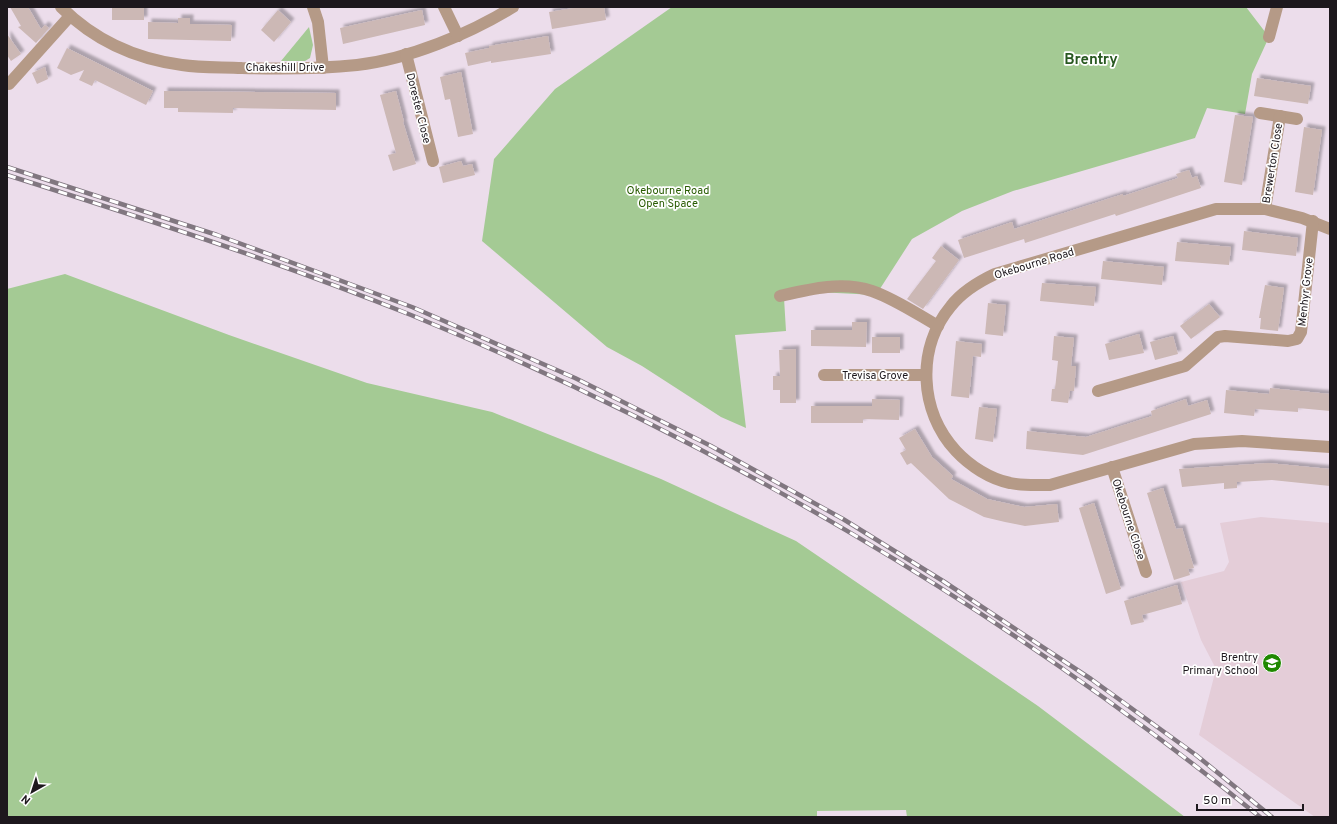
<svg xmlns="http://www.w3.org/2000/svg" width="1337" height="824" viewBox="0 0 1337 824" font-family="Overpass,sans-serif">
	<defs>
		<filter id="shadow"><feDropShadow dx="3.5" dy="-3.5" stdDeviation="1" flood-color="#0004"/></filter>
	</defs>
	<rect width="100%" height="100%" fill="#ecddeb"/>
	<path fill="#e4cdd8" d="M 1261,517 L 1330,523 L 1330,817 L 1315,817 L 1199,735 L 1216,669 L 1201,640 L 1181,582 L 1224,571 L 1229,562 L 1220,523 Z"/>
	<g fill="#a4ca94">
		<path d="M 672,7 L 1246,7 L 1269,37 L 1252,74 L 1245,114 L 1207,108 L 1195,138 L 1013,191 L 962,211 L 912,239 L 876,295 L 817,292 L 784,298 L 786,331 L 735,335 L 746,428 L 721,417 L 642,366 L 607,347 L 482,241 L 494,159 L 555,89 Z"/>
		<path d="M 309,27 L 313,45 L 310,58 L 305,61 L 281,61 Z"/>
		<path d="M 65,274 L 229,335 L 367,383 L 492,412 L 661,479 L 796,541 L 1038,706 L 1185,817 L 907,817 L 906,810 L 817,811 L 817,817 L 7,817 L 7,289 Z"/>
	</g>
	<g fill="#ccb8b5" filter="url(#shadow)">
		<path d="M 10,7 L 28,7 L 41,29 L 45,25 L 49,28 L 36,43 L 18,27 L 21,26 Z"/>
		<rect x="112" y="7" width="32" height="13"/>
		<path d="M 580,7 L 604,7 L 606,20 L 552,29 L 549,12 Z"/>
		<path d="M 278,10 L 291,22 L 274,42 L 261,30 Z"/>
		<path d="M 422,10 L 425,25 L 343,44 L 340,28 Z"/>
		<path d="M 178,18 L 190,18 L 190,24 L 232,25 L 231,41 L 148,39 L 148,22 L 178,23 Z"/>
		<path d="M 7,34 L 21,54 L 11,61 L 7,55 Z"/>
		<path d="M 548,36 L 551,54 L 491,63 L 491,61 L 468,66 L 465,53 L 489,48 L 489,46 Z"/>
		<path d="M 67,48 L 153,91 L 146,105 L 95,80 L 92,86 L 79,80 L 84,70 L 71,75 L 57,68 Z"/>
		<path d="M 45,67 L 48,79 L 37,84 L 32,73 Z"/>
		<path d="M 461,72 L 473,134 L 458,137 L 450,99 L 445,100 L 440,77 Z"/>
		<path d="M 1257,78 L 1311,86 L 1308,104 L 1254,96 Z"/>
		<path d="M 164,91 L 336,93 L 336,110 L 233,108 L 233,113 L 178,112 L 178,108 L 164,108 Z"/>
		<path d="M 396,91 L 404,122 L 403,122 L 416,164 L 393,171 L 388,155 L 396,153 L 380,95 Z"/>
		<path d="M 1235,115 L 1253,117 L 1242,185 L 1224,182 Z"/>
		<path d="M 1304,127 L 1322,130 L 1313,195 L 1295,192 Z"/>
		<path d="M 461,161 L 463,166 L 472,164 L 475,175 L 443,183 L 439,167 Z"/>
		<path d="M 1189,170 L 1192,178 L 1197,176 L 1201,188 L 1116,216 L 1115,214 L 1025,243 L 1024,239 L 964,258 L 958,240 L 1012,222 L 1014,229 L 1123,194 L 1123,196 L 1178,178 L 1176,174 Z"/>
		<path d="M 1244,231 L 1298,238 L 1296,256 L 1242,250 Z"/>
		<path d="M 1177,242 L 1231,247 L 1229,265 L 1175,261 Z"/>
		<path d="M 941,246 L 959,260 L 923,309 L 907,299 L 936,261 L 932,258 Z"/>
		<path d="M 1103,261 L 1164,267 L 1162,285 L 1101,279 Z"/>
		<path d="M 1042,283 L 1096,287 L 1094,306 L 1040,301 Z"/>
		<path d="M 1265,285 L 1284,288 L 1278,331 L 1260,329 L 1261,318 L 1259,318 Z"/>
		<path d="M 988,303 L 1006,305 L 1003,336 L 985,334 Z"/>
		<path d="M 1209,304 L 1220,317 L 1191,339 L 1180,326 Z"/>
		<path d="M 852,322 L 867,322 L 866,347 L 811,346 L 811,330 L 852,330 Z"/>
		<path d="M 1139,334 L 1144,353 L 1109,360 L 1105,344 Z"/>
		<path d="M 1054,336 L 1074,338 L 1071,366 L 1076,366 L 1074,391 L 1070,391 L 1068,403 L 1051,401 L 1052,389 L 1055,389 L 1058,361 L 1052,360 Z"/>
		<path d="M 1173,336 L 1178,354 L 1155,360 L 1150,342 Z"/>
		<rect x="872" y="337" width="28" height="16"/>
		<path d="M 956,341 L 982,344 L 981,357 L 973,356 L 969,398 L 951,396 Z"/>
		<path d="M 796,349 L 796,403 L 780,403 L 780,390 L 773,390 L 773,376 L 780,376 L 779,350 Z"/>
		<path d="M 1270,388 L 1330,394 L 1330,411 L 1298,408 L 1298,412 L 1255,409 L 1254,416 L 1224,413 L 1226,390 L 1269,394 Z"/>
		<path d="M 872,399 L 900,400 L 899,420 L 863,419 L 863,423 L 811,423 L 811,406 L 872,406 Z"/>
		<path d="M 1186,399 L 1188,406 L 1207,400 L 1211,414 L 1083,455 L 1026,449 L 1027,431 L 1086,437 L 1152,416 L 1151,411 Z"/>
		<path d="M 979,407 L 997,409 L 993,442 L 975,439 Z"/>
		<path d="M 915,429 L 932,457 L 953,476 L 951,479 L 987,499 L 1024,507 L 1057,504 L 1059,522 L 1025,526 L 1005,522 L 984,517 L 949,499 L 911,463 L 907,465 L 900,453 L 906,450 L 899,438 Z"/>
		<path d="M 1268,463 L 1330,469 L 1330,486 L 1272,480 L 1237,482 L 1237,488 L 1224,489 L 1224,483 L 1182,487 L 1179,469 Z"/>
		<path d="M 1163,488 L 1176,529 L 1182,528 L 1194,568 L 1188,569 L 1190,575 L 1174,580 L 1147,493 Z"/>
		<path d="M 1094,503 L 1121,589 L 1106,594 L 1079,508 Z"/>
		<path d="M 1177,585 L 1182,604 L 1142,615 L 1144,622 L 1131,625 L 1124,601 Z"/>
	</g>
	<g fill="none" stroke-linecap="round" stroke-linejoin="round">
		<g stroke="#b59a87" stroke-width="12">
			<path d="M 61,7 C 94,40 136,59 182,65 C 201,68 222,67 242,68 C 280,69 319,69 357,65 C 409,59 469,34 513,7"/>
			<path d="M 313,7 L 318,22 L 323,68"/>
			<path d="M 444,7 L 458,36"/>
			<path d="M 1269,37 L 1277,7"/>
			<path d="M 406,54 L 433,161"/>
			<path d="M 7,82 L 9,84 L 70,16"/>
			<path d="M 1260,113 L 1297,119"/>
			<path d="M 1265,209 L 1280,116"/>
			<path d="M 1330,229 L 1302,218 L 1265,209 L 1216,209 L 995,274 C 978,282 962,292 951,306 C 916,348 919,411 956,451 C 970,466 990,479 1010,483 C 1023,486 1037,485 1050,485 L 1194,444 L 1242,441 L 1330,447"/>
			<path d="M 780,296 C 810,289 842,281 872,291 C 895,299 917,314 938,326"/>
			<path d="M 824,375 L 925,375"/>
			<path d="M 1098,391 L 1185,366 L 1218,337 L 1225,336 L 1288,341 L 1297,339 L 1301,332 L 1313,221"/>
			<path d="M 1112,467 L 1146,572"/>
		</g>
		<defs>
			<g id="rail">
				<path d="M 7,167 L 217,235 L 412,307 L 575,378 L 711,446 L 843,519 L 943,581 L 1091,679 L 1196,755 L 1272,817"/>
				<path d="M 7,175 C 143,218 279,262 411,315 C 716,440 1004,609 1260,817"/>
			</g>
		</defs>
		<use href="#rail" stroke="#817780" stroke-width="4.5"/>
		<use href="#rail" stroke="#fff" stroke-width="3" stroke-dasharray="9" stroke-linecap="butt"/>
	</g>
	<defs>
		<symbol id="school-disc" viewBox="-11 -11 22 22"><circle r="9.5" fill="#1f8800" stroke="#fff"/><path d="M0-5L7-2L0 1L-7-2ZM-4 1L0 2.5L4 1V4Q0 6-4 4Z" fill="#fff"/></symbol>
	</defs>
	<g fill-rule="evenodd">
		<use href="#school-disc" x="1261" y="652" width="22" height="22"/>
	</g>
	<g text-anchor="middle" stroke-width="3.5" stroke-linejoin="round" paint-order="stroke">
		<g font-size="11" fill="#1d181d" stroke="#fff">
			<text x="285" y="71">Chakeshill Drive</text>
			<text transform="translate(419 108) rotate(76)" y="4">Dorester Close</text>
			<text transform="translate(1272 163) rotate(-81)" y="4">Brewerton Close</text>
			<text transform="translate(1034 263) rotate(-17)" y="4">Okebourne Road</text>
			<text transform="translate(1305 292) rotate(-84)" y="4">Menhyr Grove</text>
			<text x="875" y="379">Trevisa Grove</text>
			<text transform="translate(1129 519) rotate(72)" y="4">Okebourne Close</text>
		</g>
		<g font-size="11" fill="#285b01" stroke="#fff">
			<text x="668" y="194">Okebourne Road<tspan x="668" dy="13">Open Space</tspan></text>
		</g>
		<g font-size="11" fill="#1d181d" stroke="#fff" text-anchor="end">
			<text x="1258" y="661">Brentry<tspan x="1258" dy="13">Primary School</tspan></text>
		</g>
		<g font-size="15" font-weight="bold" fill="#285820" stroke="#fff">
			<text x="1091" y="64">Brentry</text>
		</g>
	</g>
	<rect width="1337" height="824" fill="none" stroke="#1d181d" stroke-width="16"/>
	<g transform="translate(32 792) rotate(219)" stroke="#ffffff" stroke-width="3" paint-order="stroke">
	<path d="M0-3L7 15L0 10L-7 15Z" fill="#1d181d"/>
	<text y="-6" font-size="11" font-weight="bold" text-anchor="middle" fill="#1d181d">N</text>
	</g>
	<path d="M1197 804v6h106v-6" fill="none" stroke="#1d181d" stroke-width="2"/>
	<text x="1203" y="804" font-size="12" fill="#1d181d" stroke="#ffffff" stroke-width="3" paint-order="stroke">50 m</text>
</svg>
